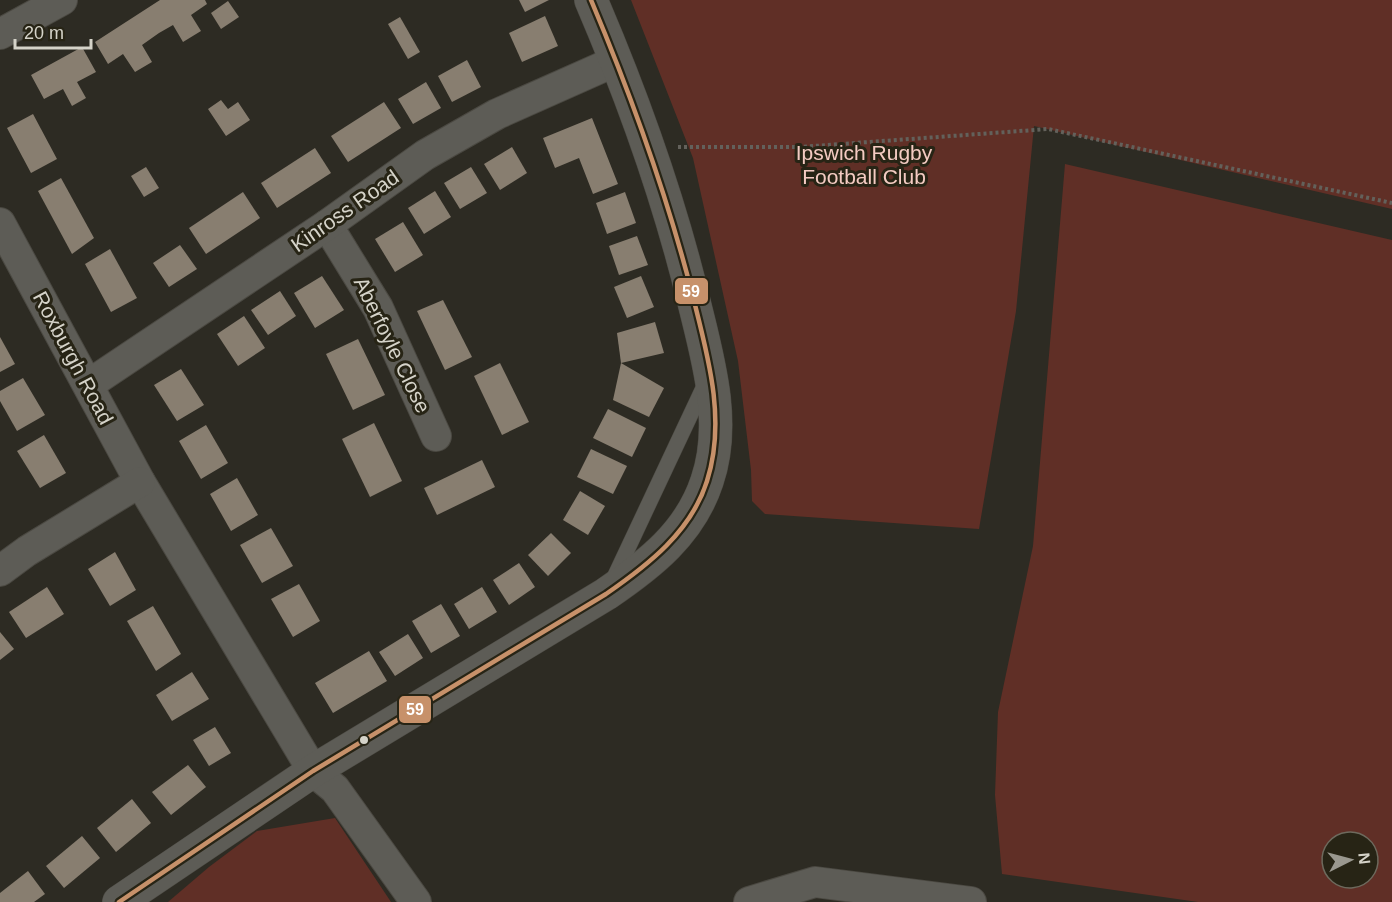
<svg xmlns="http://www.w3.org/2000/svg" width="1392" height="902" viewBox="0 0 1392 902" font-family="Arial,sans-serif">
	<rect width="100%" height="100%" fill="#2d2b23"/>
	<g fill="#602f26" fill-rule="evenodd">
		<path d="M 631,0 L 1392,0 L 1392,209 L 1034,126 L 1016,311 L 979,529 L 765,514 L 752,501 L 751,470 L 738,361 L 693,158 Z"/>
		<path d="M 1065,164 L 1392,240 L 1392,902 L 1198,902 L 1002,874 L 995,795 L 998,712 L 1033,546 ZM 1332,842 L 1368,842 L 1368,878 L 1332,878 Z"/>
		<path d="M 335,818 L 391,902 L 168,902 L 209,867 L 257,831 Z"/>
	</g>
	<g fill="#887e70">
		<path d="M 160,0 L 205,0 L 207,4 L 191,15 L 201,31 L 183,42 L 173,25 L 159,33 L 142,45 L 152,62 L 135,72 L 123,54 L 108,64 L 95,42 Z"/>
		<path d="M 519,0 L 549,0 L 525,12 Z"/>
		<path d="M 228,1 L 239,17 L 221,29 L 211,13 Z"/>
		<path d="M 545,16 L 558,46 L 522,62 L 509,33 Z"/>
		<path d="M 400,17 L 420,52 L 408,59 L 388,24 Z"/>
		<path d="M 82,47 L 96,72 L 77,82 L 86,98 L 72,106 L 63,89 L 44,99 L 31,75 Z"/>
		<path d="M 467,60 L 481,87 L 452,102 L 438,76 Z"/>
		<path d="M 426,82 L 441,108 L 413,124 L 398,99 Z"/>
		<path d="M 221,100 L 228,109 L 238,102 L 250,120 L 226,136 L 208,109 Z"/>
		<path d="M 384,102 L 401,128 L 348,162 L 331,136 Z"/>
		<path d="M 33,114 L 57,159 L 31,173 L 7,128 Z"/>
		<path d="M 592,118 L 618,184 L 593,194 L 579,158 L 555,168 L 543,138 Z"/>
		<path d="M 512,147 L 527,173 L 500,190 L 484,164 Z"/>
		<path d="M 315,148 L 331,173 L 277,208 L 261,183 Z"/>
		<path d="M 146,167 L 159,188 L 144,197 L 131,176 Z"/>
		<path d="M 471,167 L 487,193 L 460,209 L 444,183 Z"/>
		<path d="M 61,178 L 94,238 L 72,254 L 38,191 Z"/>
		<path d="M 435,191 L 451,217 L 424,234 L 408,208 Z"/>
		<path d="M 243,192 L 260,218 L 206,254 L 189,228 Z"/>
		<path d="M 625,192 L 636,223 L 607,234 L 596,203 Z"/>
		<path d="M 403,222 L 423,255 L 395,272 L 375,239 Z"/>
		<path d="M 637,236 L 648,265 L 619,275 L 609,246 Z"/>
		<path d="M 180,245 L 197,269 L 169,287 L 153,263 Z"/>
		<path d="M 110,249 L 137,298 L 111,312 L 85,264 Z"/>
		<path d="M 322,276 L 344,310 L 315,328 L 294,293 Z"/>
		<path d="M 641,276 L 654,307 L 627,318 L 614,287 Z"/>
		<path d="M 280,291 L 296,316 L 268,335 L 251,310 Z"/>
		<path d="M 443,300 L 472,357 L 445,370 L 417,311 Z"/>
		<path d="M 244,316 L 265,348 L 238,366 L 217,334 Z"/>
		<path d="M 655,322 L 664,353 L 621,363 L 617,333 Z"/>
		<path d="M 0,337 L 15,364 L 0,372 Z"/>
		<path d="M 358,339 L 385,395 L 353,410 L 326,354 Z"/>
		<path d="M 500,363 L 529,422 L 502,435 L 474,376 Z"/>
		<path d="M 621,363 L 664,388 L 649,417 L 613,400 Z"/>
		<path d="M 181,369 L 204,405 L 177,421 L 154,385 Z"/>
		<path d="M 23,378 L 45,415 L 17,431 L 0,401 L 0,391 Z"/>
		<path d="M 608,409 L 646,428 L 632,457 L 593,438 Z"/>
		<path d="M 374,423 L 402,481 L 370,497 L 342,439 Z"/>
		<path d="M 206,425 L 228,463 L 201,479 L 179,441 Z"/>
		<path d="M 44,435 L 66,473 L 40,488 L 17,451 Z"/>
		<path d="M 591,449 L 627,466 L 613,494 L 577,477 Z"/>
		<path d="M 482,460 L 495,487 L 437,515 L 424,488 Z"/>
		<path d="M 237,478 L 258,515 L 231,531 L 210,494 Z"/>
		<path d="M 580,491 L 605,506 L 588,535 L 563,520 Z"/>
		<path d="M 271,528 L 293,566 L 262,583 L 240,545 Z"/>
		<path d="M 551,533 L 571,553 L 548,576 L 528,555 Z"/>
		<path d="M 115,552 L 136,590 L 110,606 L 88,569 Z"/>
		<path d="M 519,563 L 535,587 L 509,605 L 493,580 Z"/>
		<path d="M 299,584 L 320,621 L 293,637 L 271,599 Z"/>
		<path d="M 47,587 L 64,614 L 26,638 L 9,612 Z"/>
		<path d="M 482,587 L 497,612 L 469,629 L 454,604 Z"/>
		<path d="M 441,604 L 460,636 L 431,653 L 412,621 Z"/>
		<path d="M 153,606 L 181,654 L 156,671 L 127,621 Z"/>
		<path d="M 0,632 L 14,649 L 0,660 Z"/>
		<path d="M 408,634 L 423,658 L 395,676 L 379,652 Z"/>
		<path d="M 369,651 L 387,681 L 333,713 L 315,683 Z"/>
		<path d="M 192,672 L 209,699 L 172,721 L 156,695 Z"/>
		<path d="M 215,727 L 231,753 L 209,766 L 193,740 Z"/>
		<path d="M 188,765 L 206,787 L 171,815 L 152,792 Z"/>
		<path d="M 132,799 L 151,823 L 116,852 L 97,828 Z"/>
		<path d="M 82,836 L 100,858 L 64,888 L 46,866 Z"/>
		<path d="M 28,871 L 45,894 L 34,902 L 0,902 L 0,893 Z"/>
	</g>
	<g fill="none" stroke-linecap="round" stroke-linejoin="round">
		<defs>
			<path id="lane" d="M 613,580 L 706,382"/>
			<g id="street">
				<path d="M 0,34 L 62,0"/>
				<path d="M 0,223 L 140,482 L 313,771 L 335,789 L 416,902"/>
				<path d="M 327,225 L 378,308 L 436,436"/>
				<path d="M 88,385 L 327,225 L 425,155 L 497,114 L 616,61"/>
				<path d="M 0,571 L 27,551 L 140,482"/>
				<path d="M 749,902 L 815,882 L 971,902"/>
			</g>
			<path id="secondary" d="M 119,902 L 313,771 L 606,594 C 650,564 690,533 707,481 C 727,423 708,359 694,302 C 669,198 633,98 591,0"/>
		</defs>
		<use href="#lane" stroke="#4b4942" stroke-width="16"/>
		<use href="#street" stroke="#4b4942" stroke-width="32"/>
		<use href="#secondary" stroke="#4b4942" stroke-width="34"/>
		<path stroke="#63615b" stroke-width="4" stroke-dasharray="3 3" stroke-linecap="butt" d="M 678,147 L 800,147 L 1048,129 L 1392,203"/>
		<use href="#lane" stroke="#5d5c56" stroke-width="15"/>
		<use href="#street" stroke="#5d5c56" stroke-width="30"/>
		<use href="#secondary" stroke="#5d5c56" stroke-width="33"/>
		<defs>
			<path id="bus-1" d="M 119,902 L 313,771 L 606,594 C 648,565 691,532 707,481 C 727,419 707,353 692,293 C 666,192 631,95 591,0"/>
		</defs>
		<use href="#bus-1" stroke="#272415" stroke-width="9"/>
		<use href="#bus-1" stroke="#c7916a" stroke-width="4.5"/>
	</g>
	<circle fill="#d5d3c9" stroke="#272415" stroke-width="2" cx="364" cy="740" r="5"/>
	<g text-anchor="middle" stroke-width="6" stroke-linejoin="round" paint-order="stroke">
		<g font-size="21" fill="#f4cbc2" stroke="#272415">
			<text x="864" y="160">Ipswich Rugby<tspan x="864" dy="24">Football Club</tspan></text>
		</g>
		<g font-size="21" fill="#d5d3c9" stroke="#272415">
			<text transform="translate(345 211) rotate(-35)" y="7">Kinross Road</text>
			<text transform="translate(392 345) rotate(64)" y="7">Aberfoyle Close</text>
			<text transform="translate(73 358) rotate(62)" y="7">Roxburgh Road</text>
		</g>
	</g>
	<g stroke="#272415" stroke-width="2">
		<rect x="674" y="277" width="35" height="28" rx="6" fill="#c7916a"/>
		<rect x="398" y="695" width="34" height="29" rx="6" fill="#c7916a"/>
	</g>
	<g font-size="16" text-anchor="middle" font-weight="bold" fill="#fff">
		<text x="691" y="297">59</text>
		<text x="415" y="715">59</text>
	</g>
	<g transform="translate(1350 860) rotate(84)"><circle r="28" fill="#272415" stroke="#6d6a5d" stroke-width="1.5"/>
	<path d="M0-4.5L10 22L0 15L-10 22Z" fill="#9a988f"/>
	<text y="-9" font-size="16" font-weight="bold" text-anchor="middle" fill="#d5d3c9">N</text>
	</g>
	<path d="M15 39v9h76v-9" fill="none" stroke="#d5d3c9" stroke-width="3"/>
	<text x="24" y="39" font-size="18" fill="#d5d3c9" stroke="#272415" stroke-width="4.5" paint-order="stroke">20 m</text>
</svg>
